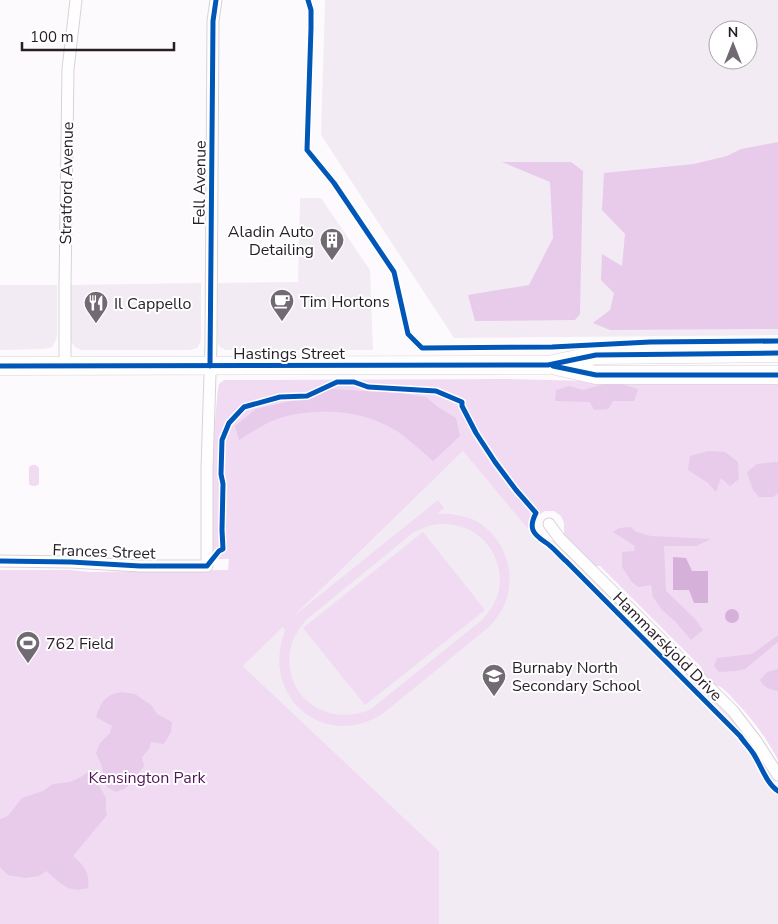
<svg xmlns="http://www.w3.org/2000/svg" width="778" height="924" viewBox="0 0 778 924" font-family="'Nunito Sans',sans-serif">
	<rect width="100%" height="100%" fill="#fdfafd"/>
	<g fill="#f3ebf3" fill-rule="evenodd">
		<path d="M 325,0 L 778,0 L 778,335 L 454,338 L 321,135 ZM 718,30 L 748,30 L 748,60 L 718,60 Z"/>
		<path d="M 300,198 L 321,198 L 370,270 L 373,350 L 226,350 L 222,348 L 219,346 L 218,342 L 218,283 L 298,282 Z"/>
		<path d="M 201,283 L 201,339 L 199,345 L 197,348 L 190,350 L 81,350 L 75,347 L 72,343 L 70,337 L 70,285 Z"/>
		<path d="M 0,285 L 57,285 L 57,334 L 56,340 L 52,347 L 45,349 L 0,350 Z"/>
		<path d="M 463,451 L 527,527 L 535,521 L 536,530 L 540,535 L 544,538 L 554,541 L 699,684 L 725,711 L 744,732 L 778,786 L 778,924 L 439,924 L 439,851 L 243,666 Z"/>
	</g>
	<g fill="#f0dbf2" fill-rule="evenodd">
		<path d="M 509,379 L 663,383 L 778,383 L 778,760 C 766,737 751,717 733,699 C 730,695 726,691 722,688 C 720,686 717,686 715,685 C 708,681 703,674 701,667 L 600,566 L 595,566 L 565,536 L 564,533 L 564,523 L 561,516 L 554,511 L 545,511 L 539,515 L 535,521 L 527,528 L 463,451 L 295,615 L 438,500 L 444,508 L 437,514 C 449,513 461,515 472,519 C 499,531 515,564 508,594 C 505,607 498,617 489,627 L 385,712 C 326,753 259,697 285,631 L 283,627 L 243,666 L 439,851 L 439,924 L 0,924 L 0,570 L 70,570 L 90,572 L 228,570 L 229,559 L 218,559 L 215,557 L 212,546 L 212,454 L 218,388 L 219,384 L 224,380 ZM 438,524 C 445,524 451,524 458,526 C 486,532 504,561 499,589 C 497,601 490,611 482,620 L 371,709 C 328,729 280,696 291,647 C 293,637 299,629 306,620 L 414,532 L 428,526 Z"/>
		<path d="M 32,465 L 36,465 L 39,468 L 39,484 L 36,486 L 32,486 L 29,484 L 29,467 Z"/>
		<path d="M 423,532 L 485,610 L 365,705 L 303,628 Z"/>
	</g>
	<g fill="#e8caeb">
		<path d="M 778,142 L 778,329 L 610,330 L 593,323 L 610,310 L 614,293 L 601,280 L 602,254 L 622,266 L 625,234 L 602,210 L 604,173 L 694,164 L 727,156 L 741,149 Z"/>
		<path d="M 502,162 L 571,162 L 583,171 L 580,314 L 575,320 L 475,321 L 468,295 L 529,285 L 553,238 L 550,182 Z"/>
		<path d="M 608,383 L 622,384 L 638,389 L 634,401 L 613,401 L 608,409 L 594,410 L 590,402 L 555,401 L 556,390 L 569,386 L 583,390 Z"/>
		<path d="M 330,389 L 399,393 L 426,397 L 438,407 L 456,418 L 460,436 L 433,461 C 421,451 410,440 397,431 C 365,411 324,407 287,416 C 269,420 254,431 239,440 L 235,426 L 256,409 L 312,396 Z"/>
		<path d="M 708,451 L 725,452 L 738,462 L 739,479 L 730,486 L 721,478 L 716,492 L 708,483 L 688,470 L 690,456 Z"/>
		<path d="M 775,462 L 778,462 L 778,493 L 773,497 L 759,497 L 753,490 L 747,472 L 757,464 Z"/>
		<path d="M 631,527 L 636,532 L 651,536 L 711,539 L 696,546 L 664,546 L 666,591 L 696,620 L 703,630 L 691,640 L 674,620 L 663,611 L 653,597 L 651,585 L 638,587 L 632,582 L 622,567 L 622,552 L 634,551 L 635,546 L 613,532 L 619,528 Z"/>
		<path d="M 778,635 L 778,642 L 745,669 L 736,671 L 719,672 L 714,666 L 717,658 L 752,654 Z"/>
		<path d="M 778,669 L 778,691 C 769,689 765,688 760,680 L 767,672 Z"/>
		<path d="M 121,692 L 135,694 L 151,705 L 157,714 L 172,722 L 171,732 L 164,744 L 151,742 L 149,749 L 142,757 L 144,766 L 126,788 L 116,792 L 107,787 L 101,764 L 96,753 L 100,743 L 110,733 L 112,726 L 96,717 C 102,701 104,696 121,692 Z"/>
		<path d="M 92,769 L 96,780 L 106,798 L 106,810 L 107,815 L 73,856 C 84,866 90,872 88,888 C 68,894 61,883 46,871 L 39,876 L 25,878 L 8,875 L 0,867 L 0,819 L 8,816 L 22,798 L 43,791 L 53,784 L 70,782 L 81,777 Z"/>
	</g>
	<g fill="#d5b0d9">
		<path d="M 673,557 L 686,558 L 692,571 L 708,571 L 708,603 L 694,603 L 689,590 L 673,590 Z"/>
		<circle cx="732" cy="616" r="7"/>
	</g>
	<g fill="none" stroke-linecap="round" stroke-linejoin="round">
		<defs>
			<g id="minor">
				<path d="M 65,366 L 65,285 L 68,69 L 76,0"/>
				<path d="M 549,524 L 560,539 L 733,711 L 756,741 L 778,775"/>
				<path d="M 0,561 L 71,562 L 140,566 L 207,566 L 207,469 L 211,343 L 213,21 L 216,0"/>
			</g>
			<g id="primary">
				<path d="M 0,366 L 548,365 L 596,355 L 778,353"/>
				<path d="M 556,366 L 596,375 L 778,375"/>
			</g>
		</defs>
		<use href="#minor" stroke="#d8d2d8" stroke-width="13"/>
		<use href="#primary" stroke="#d8d2d8" stroke-width="19"/>
		<use href="#minor" stroke="#fffeff" stroke-width="11"/>
		<use href="#primary" stroke="#fffeff" stroke-width="18"/>
		<defs>
			<g id="cycleway">
				<path d="M 308,0 L 311,10 L 311,28 L 307,150 L 334,183 L 394,272 L 408,334 L 422,348 L 552,347 L 650,342 L 778,341"/>
				<path d="M 0,366 L 548,365 L 596,355 L 778,353"/>
				<path d="M 210,366 L 213,21 L 216,0"/>
				<path d="M 553,366 L 596,375 L 778,375"/>
				<path d="M 0,561 L 71,562 L 140,566 L 207,566 L 219,551 L 223,549 L 222,530 L 223,484 L 221,474 L 222,440 L 229,423 L 244,407 L 280,397 L 307,396 L 337,382 L 354,382 L 368,387 L 436,391 L 462,402 L 462,406 L 476,433 L 495,462 L 516,490 L 536,513 C 528,528 533,534 545,542 C 553,547 559,555 566,561 L 740,736 C 744,742 749,747 753,753 C 761,765 766,783 778,791"/>
			</g>
		</defs>
		<use href="#cycleway" stroke="#fff" stroke-width="8"/>
		<use href="#cycleway" stroke="#0057b8" stroke-width="5"/>
	</g>
	<defs>
		<symbol id="building-pin" viewBox="-11 -11 22 30"><path d="M0 17L-7.5 6A9.5 9.5 0 1 1 7.5 6Z" fill="#716a72" stroke="#fff"/><path d="M-4-6H4V6H1V3H-1V6H-4ZM-2.5-4.3h1.7v1.8h-1.7ZM.8-4.3h1.7v1.8H.8ZM-2.5-1h1.7V.8h-1.7ZM.8-1h1.7V.8H.8Z" fill="#fff"/></symbol>
		<symbol id="cafe-pin" viewBox="-11 -11 22 30"><path d="M0 17L-7.5 6A9.5 9.5 0 1 1 7.5 6Z" fill="#716a72" stroke="#fff"/><path d="M-5.5-4.5H6V0H3Q3 3.5 0 3.5H-2.5Q-5.5 3.5-5.5 0ZM3-3.2v2h1.7v-2ZM-6 4.5H4V6H-6Z" fill="#fff"/></symbol>
		<symbol id="restaurant-pin" viewBox="-11 -11 22 30"><path d="M0 17L-7.5 6A9.5 9.5 0 1 1 7.5 6Z" fill="#716a72" stroke="#fff"/><path d="M-5-6h1v4h1v-4h1v4h1v-4h1v5L-1.5 .5V6h-2V.5L-5-1ZM5-6V6H3V1.5H1.5Q1.5-4 5-6Z" fill="#fff"/></symbol>
		<symbol id="stadium-pin" viewBox="-11 -11 22 30"><path d="M0 17L-7.5 6A9.5 9.5 0 1 1 7.5 6Z" fill="#716a72" stroke="#fff"/><path d="M0-5a6.5 5 0 1 0 0 10a6.5 5 0 1 0 0-10ZM-3.5-1.8h7v3.6h-7Z" fill="#fff"/></symbol>
		<symbol id="school-pin" viewBox="-11 -11 22 30"><path d="M0 17L-7.5 6A9.5 9.5 0 1 1 7.5 6Z" fill="#716a72" stroke="#fff"/><path d="M0-5L7-2L0 1L-7-2ZM-4 1L0 2.5L4 1V4Q0 6-4 4Z" fill="#fff"/></symbol>
	</defs>
	<g fill-rule="evenodd">
		<use href="#building-pin" x="318" y="226" width="28" height="38"/>
		<use href="#cafe-pin" x="268" y="287" width="28" height="38"/>
		<use href="#restaurant-pin" x="82" y="289" width="28" height="38"/>
		<use href="#stadium-pin" x="14" y="629" width="28" height="38"/>
		<use href="#school-pin" x="480" y="662" width="28" height="38"/>
	</g>
	<g text-anchor="middle" stroke-width="4" stroke-linejoin="round" paint-order="stroke">
		<g font-size="16" fill="#261d27" stroke="#fff">
			<text transform="translate(66 183) rotate(-89)" y="6">Stratford Avenue</text>
			<text transform="translate(199 183) rotate(-89)" y="6">Fell Avenue</text>
			<text x="289" y="359">Hastings Street</text>
			<text transform="translate(104 551) rotate(2)" y="6">Frances Street</text>
			<text transform="translate(668 646) rotate(45)" y="6">Hammarskjold Drive</text>
		</g>
		<g font-size="16" fill="#261d27" stroke="#fff" text-anchor="start">
			<text x="314" y="237" text-anchor="end">Aladin Auto<tspan x="314" dy="18">Detailing</tspan></text>
			<text x="300" y="307">Tim Hortons</text>
			<text x="114" y="309">Il Cappello</text>
			<text x="46" y="649">762 Field</text>
			<text x="512" y="673">Burnaby North<tspan x="512" dy="18">Secondary School</tspan></text>
		</g>
		<g font-size="16" fill="#53165b" stroke="#fff">
			<text x="147" y="783">Kensington Park</text>
		</g>
	</g>
	<g transform="translate(733 45)"><circle r="24" fill="#ffffff" stroke="#a8a5a9"/>
	<path d="M0-4L9 19L0 12L-9 19Z" fill="#716a72"/>
	<text y="-8" font-size="14" font-weight="bold" text-anchor="middle" fill="#261d27">N</text>
	</g>
	<path d="M22 42v8h152v-8" fill="none" stroke="#261d27" stroke-width="2.5"/>
	<text x="30" y="42" font-size="15" fill="#261d27" stroke="#ffffff" stroke-width="4" paint-order="stroke">100 m</text>
</svg>
